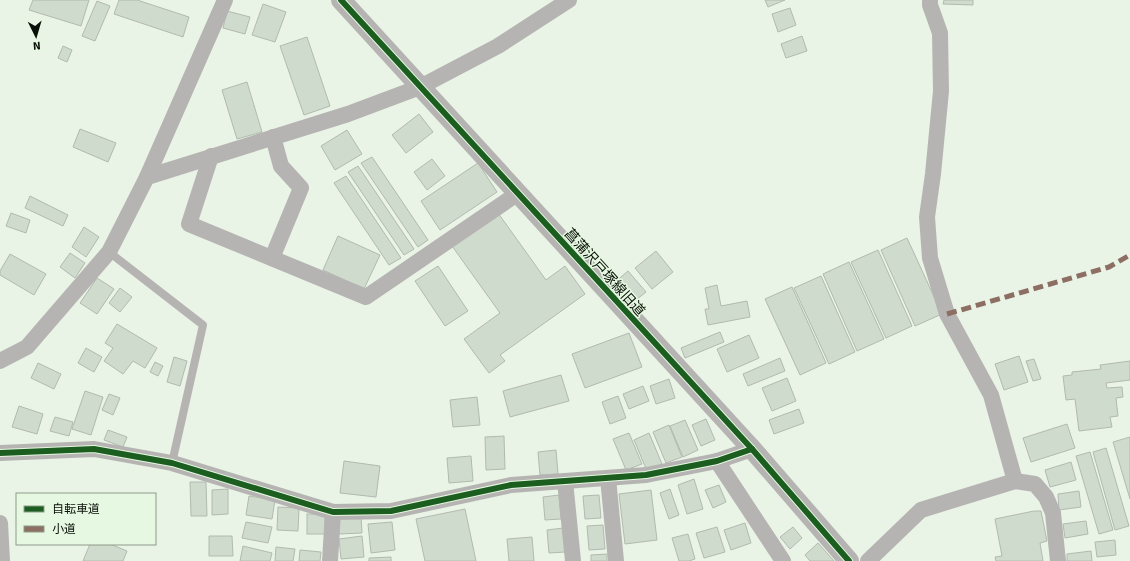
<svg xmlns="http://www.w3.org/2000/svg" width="1130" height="561" viewBox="0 0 1130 561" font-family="Signika,'Noto Sans JP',sans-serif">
	<rect width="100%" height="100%" fill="#e9f3e6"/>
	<g fill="#cfdbcc" stroke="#b2bab0">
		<path d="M 33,0 L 89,0 L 81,26 L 29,10 Z"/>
		<path d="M 119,0 L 137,0 L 189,17 L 183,37 L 114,14 Z"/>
		<path d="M 765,0 L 785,0 L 768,7 Z"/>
		<path d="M 944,0 L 973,0 L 973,5 L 943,4 Z"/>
		<path d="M 97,1 L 110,6 L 95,41 L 82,36 Z"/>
		<path d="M 263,4 L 286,12 L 275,42 L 252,35 Z"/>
		<path d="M 790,8 L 796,25 L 778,32 L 772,14 Z"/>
		<path d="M 227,11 L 250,17 L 245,34 L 223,28 Z"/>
		<path d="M 802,36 L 807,51 L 786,58 L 781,44 Z"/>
		<path d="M 307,37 L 330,106 L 304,115 L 280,46 Z"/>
		<path d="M 63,46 L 72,50 L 67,62 L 58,58 Z"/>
		<path d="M 247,82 L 262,132 L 237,139 L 222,90 Z"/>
		<path d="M 419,114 L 433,132 L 406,153 L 392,135 Z"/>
		<path d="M 80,129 L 116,143 L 108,162 L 73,147 Z"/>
		<path d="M 347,130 L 362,154 L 335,170 L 321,146 Z"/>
		<path d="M 372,157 L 428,240 L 418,247 L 361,163 Z"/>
		<path d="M 432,159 L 445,176 L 427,190 L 414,172 Z"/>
		<path d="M 478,163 L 497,192 L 440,230 L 421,201 Z"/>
		<path d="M 358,166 L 414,249 L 404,255 L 348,172 Z"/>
		<path d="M 346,176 L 401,258 L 389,265 L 334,183 Z"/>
		<path d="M 30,196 L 68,215 L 63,226 L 25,208 Z"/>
		<path d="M 11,213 L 30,220 L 26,233 L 6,226 Z"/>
		<path d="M 498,213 L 546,280 L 565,266 L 585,294 L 500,355 L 505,361 L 489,373 L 464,339 L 500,313 L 452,246 Z"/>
		<path d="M 84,227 L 99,237 L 86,257 L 72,247 Z"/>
		<path d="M 338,236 L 380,255 L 364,289 L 323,270 Z"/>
		<path d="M 907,238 L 942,314 L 915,326 L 881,250 Z"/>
		<path d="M 878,250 L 912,326 L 886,338 L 851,262 Z"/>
		<path d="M 656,251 L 673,272 L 652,289 L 635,268 Z"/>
		<path d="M 70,253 L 85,263 L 75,278 L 60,267 Z"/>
		<path d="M 10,254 L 46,274 L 34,295 L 0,275 L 0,271 Z"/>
		<path d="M 849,262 L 884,339 L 857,351 L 823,274 Z"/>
		<path d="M 438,266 L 468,311 L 445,326 L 415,281 Z"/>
		<path d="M 628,271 L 646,292 L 631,304 L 614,283 Z"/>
		<path d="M 821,276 L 855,352 L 829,364 L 794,288 Z"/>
		<path d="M 97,278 L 114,289 L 97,314 L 80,303 Z"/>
		<path d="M 717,285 L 721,306 L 747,301 L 750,317 L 708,325 L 705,309 L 709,309 L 705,288 Z"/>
		<path d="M 792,287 L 826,363 L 800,375 L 765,299 Z"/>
		<path d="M 120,288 L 132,297 L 120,312 L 109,303 Z"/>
		<path d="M 117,324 L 157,348 L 145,368 L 133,361 L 123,374 L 104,361 L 113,348 L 105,343 Z"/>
		<path d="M 720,332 L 724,342 L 685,358 L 681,348 Z"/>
		<path d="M 629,333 L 642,367 L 585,388 L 572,354 Z"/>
		<path d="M 749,335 L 759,358 L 727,372 L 717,349 Z"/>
		<path d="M 86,348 L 102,357 L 94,372 L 78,363 Z"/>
		<path d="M 1019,356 L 1028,382 L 1004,390 L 995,364 Z"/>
		<path d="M 174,357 L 187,361 L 180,386 L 167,382 Z"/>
		<path d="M 780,358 L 785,371 L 748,386 L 743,374 Z"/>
		<path d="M 1034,359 L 1041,379 L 1033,381 L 1026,361 Z"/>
		<path d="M 1130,361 L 1130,380 L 1106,383 L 1107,388 L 1122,387 L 1123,397 L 1116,398 L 1118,416 L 1110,417 L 1112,427 L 1079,431 L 1075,399 L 1066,400 L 1063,376 L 1072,375 L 1072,372 L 1101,369 L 1100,365 Z"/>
		<path d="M 155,362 L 163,366 L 158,376 L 150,372 Z"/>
		<path d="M 38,363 L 61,374 L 54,389 L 31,378 Z"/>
		<path d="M 561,375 L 569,401 L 510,417 L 503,391 Z"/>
		<path d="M 787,378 L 796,401 L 772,411 L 762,388 Z"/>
		<path d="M 669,379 L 675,398 L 656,404 L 650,386 Z"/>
		<path d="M 643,386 L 649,401 L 629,409 L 623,394 Z"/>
		<path d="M 85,391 L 103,397 L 91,435 L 72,429 Z"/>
		<path d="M 109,394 L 120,398 L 113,415 L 102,410 Z"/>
		<path d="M 618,396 L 626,418 L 610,424 L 602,402 Z"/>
		<path d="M 477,397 L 480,425 L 453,427 L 450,400 Z"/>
		<path d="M 19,406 L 43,414 L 37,434 L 12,427 Z"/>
		<path d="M 799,409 L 804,423 L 774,434 L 769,420 Z"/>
		<path d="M 55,417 L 73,422 L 69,436 L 50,431 Z"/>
		<path d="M 706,419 L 715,440 L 701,446 L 692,425 Z"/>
		<path d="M 685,420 L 698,450 L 683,457 L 670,426 Z"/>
		<path d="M 1067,424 L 1075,448 L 1031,462 L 1023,438 Z"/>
		<path d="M 669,425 L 682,457 L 666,463 L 653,432 Z"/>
		<path d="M 108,430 L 127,437 L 123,447 L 104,440 Z"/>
		<path d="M 629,433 L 642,464 L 626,470 L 613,439 Z"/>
		<path d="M 649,433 L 662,464 L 647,471 L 634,440 Z"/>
		<path d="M 504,436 L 505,469 L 486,470 L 485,437 Z"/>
		<path d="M 1130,437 L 1130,499 L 1113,442 Z"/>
		<path d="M 1106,448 L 1129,526 L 1115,530 L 1093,452 Z"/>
		<path d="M 556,450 L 558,474 L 540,475 L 538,452 Z"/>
		<path d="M 1090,452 L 1113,530 L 1099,534 L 1076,456 Z"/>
		<path d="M 471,456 L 473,481 L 449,483 L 447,458 Z"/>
		<path d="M 344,461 L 380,466 L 376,497 L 340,493 Z"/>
		<path d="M 1071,462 L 1076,480 L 1050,487 L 1045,470 Z"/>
		<path d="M 694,479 L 703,509 L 687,514 L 678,485 Z"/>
		<path d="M 190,482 L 206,482 L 207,516 L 191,516 Z"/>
		<path d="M 719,485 L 726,502 L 713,508 L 705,490 Z"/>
		<path d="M 228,489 L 228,514 L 212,515 L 212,490 Z"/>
		<path d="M 670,489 L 679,515 L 669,519 L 660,493 Z"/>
		<path d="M 651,490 L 657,540 L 625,544 L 619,494 Z"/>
		<path d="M 1079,491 L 1081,507 L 1059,510 L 1058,494 Z"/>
		<path d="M 559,495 L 561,519 L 545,520 L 543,497 Z"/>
		<path d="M 599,495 L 601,518 L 585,519 L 583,496 Z"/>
		<path d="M 249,496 L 275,500 L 272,519 L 246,515 Z"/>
		<path d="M 278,507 L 299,508 L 298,531 L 277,530 Z"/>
		<path d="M 465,509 L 476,561 L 425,561 L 416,519 Z"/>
		<path d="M 1034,511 L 1041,511 L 1047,541 L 1040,543 L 1043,561 L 996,561 L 995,557 L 1002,556 L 995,519 Z"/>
		<rect x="307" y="514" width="18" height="20"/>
		<path d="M 361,516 L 362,533 L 339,534 L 338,518 Z"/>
		<path d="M 1086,521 L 1088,534 L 1065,538 L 1063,524 Z"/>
		<path d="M 246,522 L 272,527 L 268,543 L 242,538 Z"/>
		<path d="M 392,522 L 395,550 L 371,553 L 368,524 Z"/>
		<path d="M 745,523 L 751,543 L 731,550 L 724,530 Z"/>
		<path d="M 603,525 L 605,549 L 589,550 L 587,526 Z"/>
		<path d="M 717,527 L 725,552 L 704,558 L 696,533 Z"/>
		<path d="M 793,527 L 802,538 L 790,549 L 780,537 Z"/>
		<path d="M 563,528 L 565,552 L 549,553 L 547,530 Z"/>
		<path d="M 688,534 L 695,559 L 689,561 L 679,561 L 672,538 Z"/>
		<path d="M 209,536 L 232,536 L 233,556 L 209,556 Z"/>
		<path d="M 362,536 L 364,557 L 341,559 L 339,539 Z"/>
		<path d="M 532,537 L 534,561 L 509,561 L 507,539 Z"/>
		<path d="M 1115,540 L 1116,555 L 1097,557 L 1095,542 Z"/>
		<path d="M 818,543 L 834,561 L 810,561 L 805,555 Z"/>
		<path d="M 90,544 L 110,544 L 127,551 L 123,561 L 83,561 Z"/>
		<path d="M 243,546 L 272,553 L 270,561 L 240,561 Z"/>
		<path d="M 276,547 L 295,549 L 293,561 L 275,561 Z"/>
		<path d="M 300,550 L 321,552 L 320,561 L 299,561 Z"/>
		<path d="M 1091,551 L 1092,561 L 1067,561 L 1067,554 Z"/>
		<path d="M 607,554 L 607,561 L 591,561 L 591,555 Z"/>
		<path d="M 391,557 L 391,561 L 369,561 L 369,558 Z"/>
	</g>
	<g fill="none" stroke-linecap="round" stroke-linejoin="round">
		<path stroke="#b6b4b2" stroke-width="8" d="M 109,252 L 203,325 L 172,463"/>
		<g stroke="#b6b4b2" stroke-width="16">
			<path d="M 211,156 L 189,224 L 366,297 L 517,194"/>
			<path d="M 147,177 L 348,114 L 420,87 L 498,46 L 569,0"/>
			<path d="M 272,258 L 301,188 L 281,166 L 273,137"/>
			<path d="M 0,361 L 27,347 L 109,252 L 147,177 L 225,0"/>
			<path d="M 0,453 L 94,449 L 172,463 L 333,512 L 391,511 L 511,485 L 646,475 L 717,461 L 752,449"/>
			<path d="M 717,461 L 783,561"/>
			<path d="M 608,478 L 616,561"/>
			<path d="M 565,481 L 573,561"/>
			<path d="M 1015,481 L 1035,484 L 1046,497 L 1053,513 L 1058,561"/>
			<path d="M 0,523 L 2,561"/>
			<path d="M 330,561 L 333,512"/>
			<path d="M 868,561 L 921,510 L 1015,481 L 991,395 L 947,314 L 930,258 L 927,217 L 933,174 L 941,91 L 940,33 L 930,5 L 930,0"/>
		</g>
		<path stroke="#b6b4b2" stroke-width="20" d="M 341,0 L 752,449 L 849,561"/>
		<path stroke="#8d6e63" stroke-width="5" stroke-dasharray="10 5" stroke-linecap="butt" d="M 947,314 L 1109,267 L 1130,255"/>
		<defs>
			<g id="cycleway">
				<path d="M 341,0 L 752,449 L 849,561"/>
				<path d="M 0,453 L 94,449 L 172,463 L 333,512 L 391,511 L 511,485 L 646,475 L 717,461 L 752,449"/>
			</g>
		</defs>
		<use href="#cycleway" stroke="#e6f8e1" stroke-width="8"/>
		<use href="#cycleway" stroke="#1b5e20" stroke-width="6"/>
	</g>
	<g text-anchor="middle" stroke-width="3" stroke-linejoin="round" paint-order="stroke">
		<g font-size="14" fill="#0a1008" stroke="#e6f8e1">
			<text transform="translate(605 272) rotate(48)" y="5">菖蒲沢戸塚線旧道</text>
		</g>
	</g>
	<rect x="16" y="493" width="140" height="52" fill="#e6f8e1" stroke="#8e9b8a"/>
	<rect x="24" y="506" width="20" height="6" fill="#1b5e20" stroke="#8e9b8a"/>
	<text x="52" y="513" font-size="12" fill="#0a1008">自転車道</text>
	<rect x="24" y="526" width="20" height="6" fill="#8d6e63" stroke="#8e9b8a"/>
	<text x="52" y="533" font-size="12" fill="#0a1008">小道</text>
	<g transform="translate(36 36) rotate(175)" stroke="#e6f8e1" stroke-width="3" paint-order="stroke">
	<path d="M0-3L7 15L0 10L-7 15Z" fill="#0a1008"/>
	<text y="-6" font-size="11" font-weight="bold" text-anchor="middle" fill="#0a1008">N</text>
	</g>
</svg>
